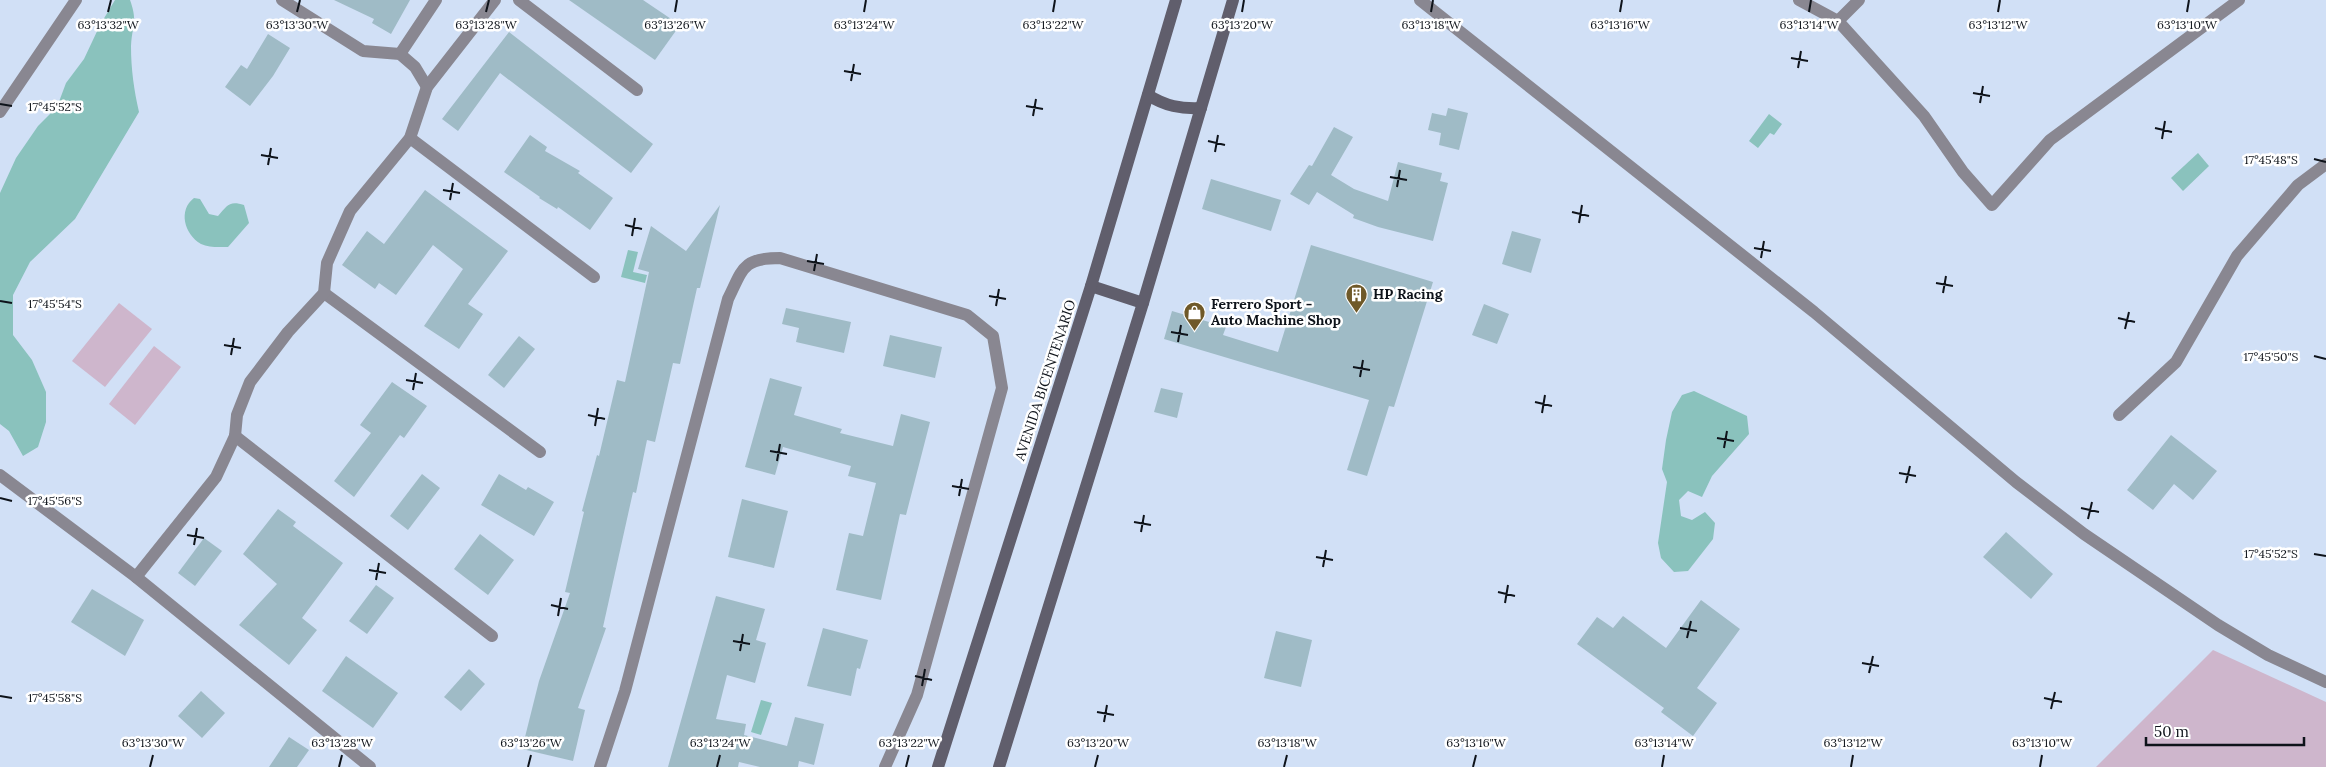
<svg xmlns="http://www.w3.org/2000/svg" width="2326" height="767" viewBox="0 0 2326 767" font-family="Lora,serif">
	<rect width="100%" height="100%" fill="#d1e0f6"/>
	<g fill="#ceb6cc">
		<path d="M 119,303 L 152,329 L 105,387 L 72,361 Z"/>
		<path d="M 154,346 L 181,367 L 135,425 L 109,404 Z"/>
		<path d="M 2213,650 L 2326,702 L 2326,767 L 2096,767 Z"/>
	</g>
	<g fill="#8ac2bd">
		<path d="M 115,0 L 130,0 C 138,22 132,25 131,46 C 131,69 134,90 139,112 L 75,219 L 30,262 L 13,295 L 13,335 L 32,360 L 46,392 L 46,422 L 38,447 L 23,456 L 9,431 L 0,424 L 0,193 L 16,158 L 38,126 L 57,107 L 66,83 L 84,59 L 100,25 Z"/>
		<path d="M 1769,114 L 1782,124 L 1774,135 L 1770,133 L 1758,148 L 1749,141 Z"/>
		<path d="M 2198,153 L 2209,166 L 2183,191 L 2171,178 Z"/>
		<path d="M 194,198 L 200,199 L 209,214 L 218,216 C 227,206 229,200 244,205 L 249,223 L 228,247 C 220,247 209,248 201,244 C 184,234 178,210 194,198 Z"/>
		<path d="M 628,250 L 638,252 L 633,272 L 647,275 L 645,283 L 621,277 Z"/>
		<path d="M 1694,391 L 1747,416 L 1749,434 L 1712,476 L 1702,497 L 1688,491 L 1679,500 L 1681,516 L 1692,520 L 1705,512 L 1715,523 L 1713,539 L 1688,571 L 1674,572 L 1661,558 L 1658,543 L 1667,482 L 1662,469 L 1666,440 L 1672,412 L 1682,395 Z"/>
		<path d="M 761,700 L 772,703 L 761,735 L 751,732 Z"/>
	</g>
	<g fill="#9fbbc6">
		<path d="M 334,0 L 410,0 L 391,34 L 372,23 L 374,19 Z"/>
		<path d="M 569,0 L 643,0 L 680,25 L 655,60 Z"/>
		<path d="M 509,32 L 653,144 L 631,173 L 500,73 L 458,131 L 442,119 Z"/>
		<path d="M 268,34 L 290,48 L 273,76 L 250,106 L 225,87 L 241,65 L 247,69 Z"/>
		<path d="M 1448,108 L 1468,113 L 1459,150 L 1439,145 L 1441,133 L 1428,130 L 1432,113 L 1446,116 Z"/>
		<path d="M 1334,127 L 1353,137 L 1331,175 L 1354,189 L 1388,201 L 1398,162 L 1442,173 L 1440,181 L 1448,183 L 1433,241 L 1378,227 L 1353,218 L 1354,215 L 1317,192 L 1309,205 L 1290,194 L 1309,165 L 1312,166 Z"/>
		<path d="M 530,135 L 547,147 L 545,151 L 580,171 L 578,173 L 613,198 L 590,230 L 558,207 L 557,209 L 539,198 L 540,197 L 504,172 Z"/>
		<path d="M 1211,179 L 1281,200 L 1271,231 L 1202,209 Z"/>
		<path d="M 425,190 L 508,251 L 468,304 L 483,314 L 459,349 L 424,326 L 463,269 L 433,245 L 396,295 L 379,283 L 375,289 L 342,265 L 367,231 L 384,244 Z"/>
		<path d="M 720,205 L 700,288 L 697,288 L 680,364 L 673,363 L 655,442 L 647,440 L 636,493 L 633,492 L 603,627 L 606,628 L 578,708 L 585,710 L 573,761 L 522,749 L 539,681 L 570,593 L 565,592 L 584,512 L 582,511 L 597,455 L 599,456 L 617,380 L 625,382 L 649,272 L 638,269 L 651,226 L 686,251 Z"/>
		<path d="M 1512,231 L 1541,239 L 1531,273 L 1502,264 Z"/>
		<path d="M 1311,245 L 1433,282 L 1394,407 L 1389,406 L 1367,476 L 1347,470 L 1369,400 L 1164,339 L 1172,311 L 1226,327 L 1223,335 L 1278,352 Z"/>
		<path d="M 1484,304 L 1509,314 L 1497,344 L 1472,335 Z"/>
		<path d="M 786,308 L 851,322 L 844,353 L 796,342 L 799,328 L 782,324 Z"/>
		<path d="M 890,335 L 942,347 L 935,378 L 883,366 Z"/>
		<path d="M 519,336 L 535,349 L 504,388 L 488,375 Z"/>
		<path d="M 770,378 L 802,387 L 794,415 L 842,429 L 840,433 L 893,446 L 901,414 L 930,422 L 906,515 L 900,514 L 881,600 L 836,590 L 849,533 L 863,536 L 876,483 L 848,476 L 851,466 L 783,447 L 775,475 L 745,467 Z"/>
		<path d="M 392,382 L 427,406 L 404,438 L 400,435 L 354,497 L 334,481 L 371,433 L 360,425 Z"/>
		<path d="M 1161,388 L 1183,393 L 1177,418 L 1154,412 Z"/>
		<path d="M 2171,435 L 2217,471 L 2193,500 L 2174,484 L 2153,510 L 2127,490 Z"/>
		<path d="M 422,474 L 440,488 L 408,530 L 390,516 Z"/>
		<path d="M 499,474 L 526,490 L 528,487 L 554,502 L 534,536 L 481,505 Z"/>
		<path d="M 742,499 L 788,511 L 774,568 L 728,557 Z"/>
		<path d="M 278,509 L 296,522 L 293,526 L 343,563 L 302,618 L 317,630 L 289,665 L 239,625 L 277,584 L 243,554 Z"/>
		<path d="M 2006,532 L 2053,574 L 2031,599 L 1983,557 Z"/>
		<path d="M 480,534 L 514,560 L 488,595 L 454,569 Z"/>
		<path d="M 204,538 L 222,551 L 195,586 L 178,573 Z"/>
		<path d="M 376,585 L 394,598 L 367,634 L 349,621 Z"/>
		<path d="M 92,589 L 144,620 L 125,656 L 71,622 Z"/>
		<path d="M 716,596 L 765,609 L 756,640 L 766,643 L 755,683 L 727,675 L 716,719 L 746,724 L 744,735 L 787,746 L 795,717 L 824,724 L 814,765 L 799,761 L 798,767 L 760,767 L 739,762 L 738,767 L 668,767 Z"/>
		<path d="M 1701,600 L 1740,629 L 1697,688 L 1717,703 L 1693,736 L 1661,712 L 1664,708 L 1577,644 L 1597,617 L 1613,628 L 1623,616 L 1666,648 Z"/>
		<path d="M 823,628 L 868,640 L 860,669 L 857,668 L 851,696 L 807,686 Z"/>
		<path d="M 1276,631 L 1312,640 L 1301,687 L 1264,678 Z"/>
		<path d="M 346,656 L 398,693 L 373,728 L 322,691 Z"/>
		<path d="M 469,669 L 485,684 L 461,711 L 444,697 Z"/>
		<path d="M 201,691 L 225,713 L 202,738 L 178,716 Z"/>
		<path d="M 289,737 L 309,750 L 297,767 L 269,767 Z"/>
	</g>
	<g fill="none" stroke-linecap="round" stroke-linejoin="round">
		<g stroke="#898791" stroke-width="12">
			<path d="M 282,0 L 363,51 L 400,54 L 415,67 L 427,87"/>
			<path d="M 519,0 L 637,90"/>
			<path d="M 1420,0 L 1814,312 L 2016,482 L 2084,534 L 2218,625 L 2268,655 L 2326,682"/>
			<path d="M 1799,0 L 1838,21 L 1924,116 L 1963,172 L 1992,205 L 2050,140 L 2239,0"/>
			<path d="M 1838,21 L 1859,0"/>
			<path d="M 400,54 L 436,0"/>
			<path d="M 0,112 L 76,0"/>
			<path d="M 410,138 L 594,277"/>
			<path d="M 324,293 L 540,452"/>
			<path d="M 2119,415 L 2176,362 L 2237,256 L 2298,185 L 2326,164"/>
			<path d="M 235,436 L 492,636"/>
			<path d="M 0,475 L 136,577 L 370,767"/>
			<path d="M 136,577 L 216,477 L 235,436 L 237,415 L 250,382 L 288,332 L 324,293 L 327,263 L 350,211 L 410,138 L 427,87 L 495,0"/>
			<path d="M 600,767 L 625,691 L 728,299 C 743,269 742,258 780,258 L 967,315 L 993,336 L 1002,388 L 917,695 L 885,767"/>
		</g>
		<g stroke="#605e6c" stroke-width="12">
			<path d="M 1148,95 C 1165,106 1181,109 1201,108"/>
			<path d="M 1091,286 L 1143,303"/>
			<path d="M 938,767 L 1091,286 L 1176,0"/>
			<path d="M 999,767 L 1143,303 L 1233,0"/>
		</g>
	</g>
	<path fill="none" stroke="#0e131a" stroke-width="2" d="M 108,12 L 111,0M 297,12 L 300,0M 486,12 L 489,0M 675,12 L 677,0M 864,12 L 866,0M 1053,12 L 1055,0M 1242,12 L 1244,0M 1431,12 L 1433,0M 1620,12 L 1622,0M 1809,12 L 1811,0M 1998,12 L 2000,0M 2187,12 L 2189,0M 1791,58 L 1808,61M 1798,68 L 1801,51M 844,71 L 861,74M 851,81 L 854,64M 1973,93 L 1990,96M 1980,103 L 1983,86M 0,104 L 12,106M 1026,106 L 1043,109M 1033,116 L 1036,99M 2155,128 L 2172,132M 2162,139 L 2165,121M 1208,141 L 1225,145M 1215,152 L 1218,135M 261,155 L 278,158M 2314,159 L 2326,162M 268,165 L 271,148M 1390,177 L 1407,180M 1397,187 L 1400,170M 443,190 L 460,193M 450,200 L 453,183M 1572,212 L 1589,216M 1579,223 L 1582,205M 625,225 L 642,229M 632,236 L 635,218M 1754,248 L 1771,251M 1761,258 L 1764,241M 807,261 L 824,264M 814,271 L 817,254M 1936,283 L 1953,286M 1943,293 L 1946,276M 989,296 L 1006,299M 0,301 L 12,303M 996,306 L 999,289M 2118,318 L 2135,322M 2125,329 L 2129,312M 1171,332 L 1188,335M 1178,342 L 1181,325M 224,345 L 241,348M 231,355 L 234,338M 2314,356 L 2326,359M 1353,367 L 1370,370M 1360,377 L 1363,360M 406,380 L 423,383M 413,390 L 416,373M 1535,402 L 1552,406M 1542,413 L 1545,395M 588,415 L 605,419M 595,426 L 598,408M 1717,438 L 1734,441M 1724,448 L 1727,431M 770,451 L 787,454M 777,461 L 780,444M 1899,473 L 1916,476M 1906,483 L 1910,466M 952,486 L 969,489M 959,496 L 962,479M 0,498 L 12,501M 2081,508 L 2099,512M 2088,519 L 2092,502M 1134,522 L 1151,525M 1141,532 L 1144,515M 187,535 L 204,538M 194,545 L 197,528M 2314,554 L 2326,556M 1316,557 L 1333,560M 1323,567 L 1326,550M 369,570 L 386,573M 376,580 L 379,563M 1498,592 L 1515,596M 1505,603 L 1508,585M 551,605 L 568,609M 558,616 L 561,598M 1680,628 L 1697,631M 1687,638 L 1691,621M 733,641 L 750,644M 740,651 L 743,634M 1862,663 L 1879,666M 1869,673 L 1873,656M 915,676 L 932,680M 922,686 L 925,669M 0,696 L 12,698M 2044,698 L 2062,702M 2051,709 L 2055,692M 1097,712 L 1114,715M 1104,722 L 1107,705M 150,767 L 153,755M 339,767 L 342,755M 528,767 L 531,755M 717,767 L 720,755M 906,767 L 909,755M 1095,767 L 1098,755M 1284,767 L 1287,755M 1473,767 L 1476,755M 1662,767 L 1664,755M 1851,767 L 1853,755M 2040,767 L 2042,755"/>
	<defs>
		<symbol id="building-pin" viewBox="-11 -11 22 30"><path d="M0 17L-7.5 6A9.5 9.5 0 1 1 7.5 6Z" fill="#6f5929" stroke="#fff"/><path d="M-4-6H4V6H1V3H-1V6H-4ZM-2.5-4.3h1.7v1.8h-1.7ZM.8-4.3h1.7v1.8H.8ZM-2.5-1h1.7V.8h-1.7ZM.8-1h1.7V.8H.8Z" fill="#fff"/></symbol>
		<symbol id="shop-pin" viewBox="-11 -11 22 30"><path d="M0 17L-7.5 6A9.5 9.5 0 1 1 7.5 6Z" fill="#6f5929" stroke="#fff"/><path d="M-5-2.5h2.3a2.7 3.5 0 0 1 5.4 0H5L5.5 6h-11ZM-1.5-2.5h3a1.5 2.3 0 0 0-3 0Z" fill="#fff"/></symbol>
	</defs>
	<g fill-rule="evenodd">
		<use href="#building-pin" x="1344" y="282" width="25" height="34"/>
		<use href="#shop-pin" x="1182" y="300" width="25" height="34"/>
	</g>
	<g text-anchor="middle" stroke-width="5" stroke-linejoin="round" paint-order="stroke">
		<g font-size="14" font-weight="bold" fill="#0e131a" stroke="#fff" text-anchor="start">
			<text x="1373" y="299">HP Racing</text>
			<text x="1211" y="309">Ferrero Sport -<tspan x="1211" dy="16">Auto Machine Shop</tspan></text>
		</g>
		<g font-size="14" fill="#0e131a" stroke="#fff">
			<text transform="translate(1045 380) rotate(-72)" y="5">AVENIDA BICENTENARIO</text>
		</g>
	</g>
	<g font-size="12" text-anchor="middle" fill="#0e131a" stroke="#fff" stroke-width="5" stroke-linejoin="round" paint-order="stroke">
		<text x="108" y="29">63°13'32"W</text>
		<text x="297" y="29">63°13'30"W</text>
		<text x="486" y="29">63°13'28"W</text>
		<text x="675" y="29">63°13'26"W</text>
		<text x="864" y="29">63°13'24"W</text>
		<text x="1053" y="29">63°13'22"W</text>
		<text x="1242" y="29">63°13'20"W</text>
		<text x="1431" y="29">63°13'18"W</text>
		<text x="1620" y="29">63°13'16"W</text>
		<text x="1809" y="29">63°13'14"W</text>
		<text x="1998" y="29">63°13'12"W</text>
		<text x="2187" y="29">63°13'10"W</text>
		<text x="55" y="111">17°45'52"S</text>
		<text x="2271" y="164">17°45'48"S</text>
		<text x="55" y="308">17°45'54"S</text>
		<text x="2271" y="361">17°45'50"S</text>
		<text x="55" y="505">17°45'56"S</text>
		<text x="2271" y="558">17°45'52"S</text>
		<text x="55" y="702">17°45'58"S</text>
		<text x="153" y="747">63°13'30"W</text>
		<text x="342" y="747">63°13'28"W</text>
		<text x="531" y="747">63°13'26"W</text>
		<text x="720" y="747">63°13'24"W</text>
		<text x="909" y="747">63°13'22"W</text>
		<text x="1098" y="747">63°13'20"W</text>
		<text x="1287" y="747">63°13'18"W</text>
		<text x="1476" y="747">63°13'16"W</text>
		<text x="1664" y="747">63°13'14"W</text>
		<text x="1853" y="747">63°13'12"W</text>
		<text x="2042" y="747">63°13'10"W</text>
	</g>
	<path d="M2146 737v8h158v-8" fill="none" stroke="#0e131a" stroke-width="2.5"/>
	<text x="2154" y="737" font-size="15" fill="#0e131a" stroke="#ffffff" stroke-width="4" paint-order="stroke">50 m</text>
</svg>
